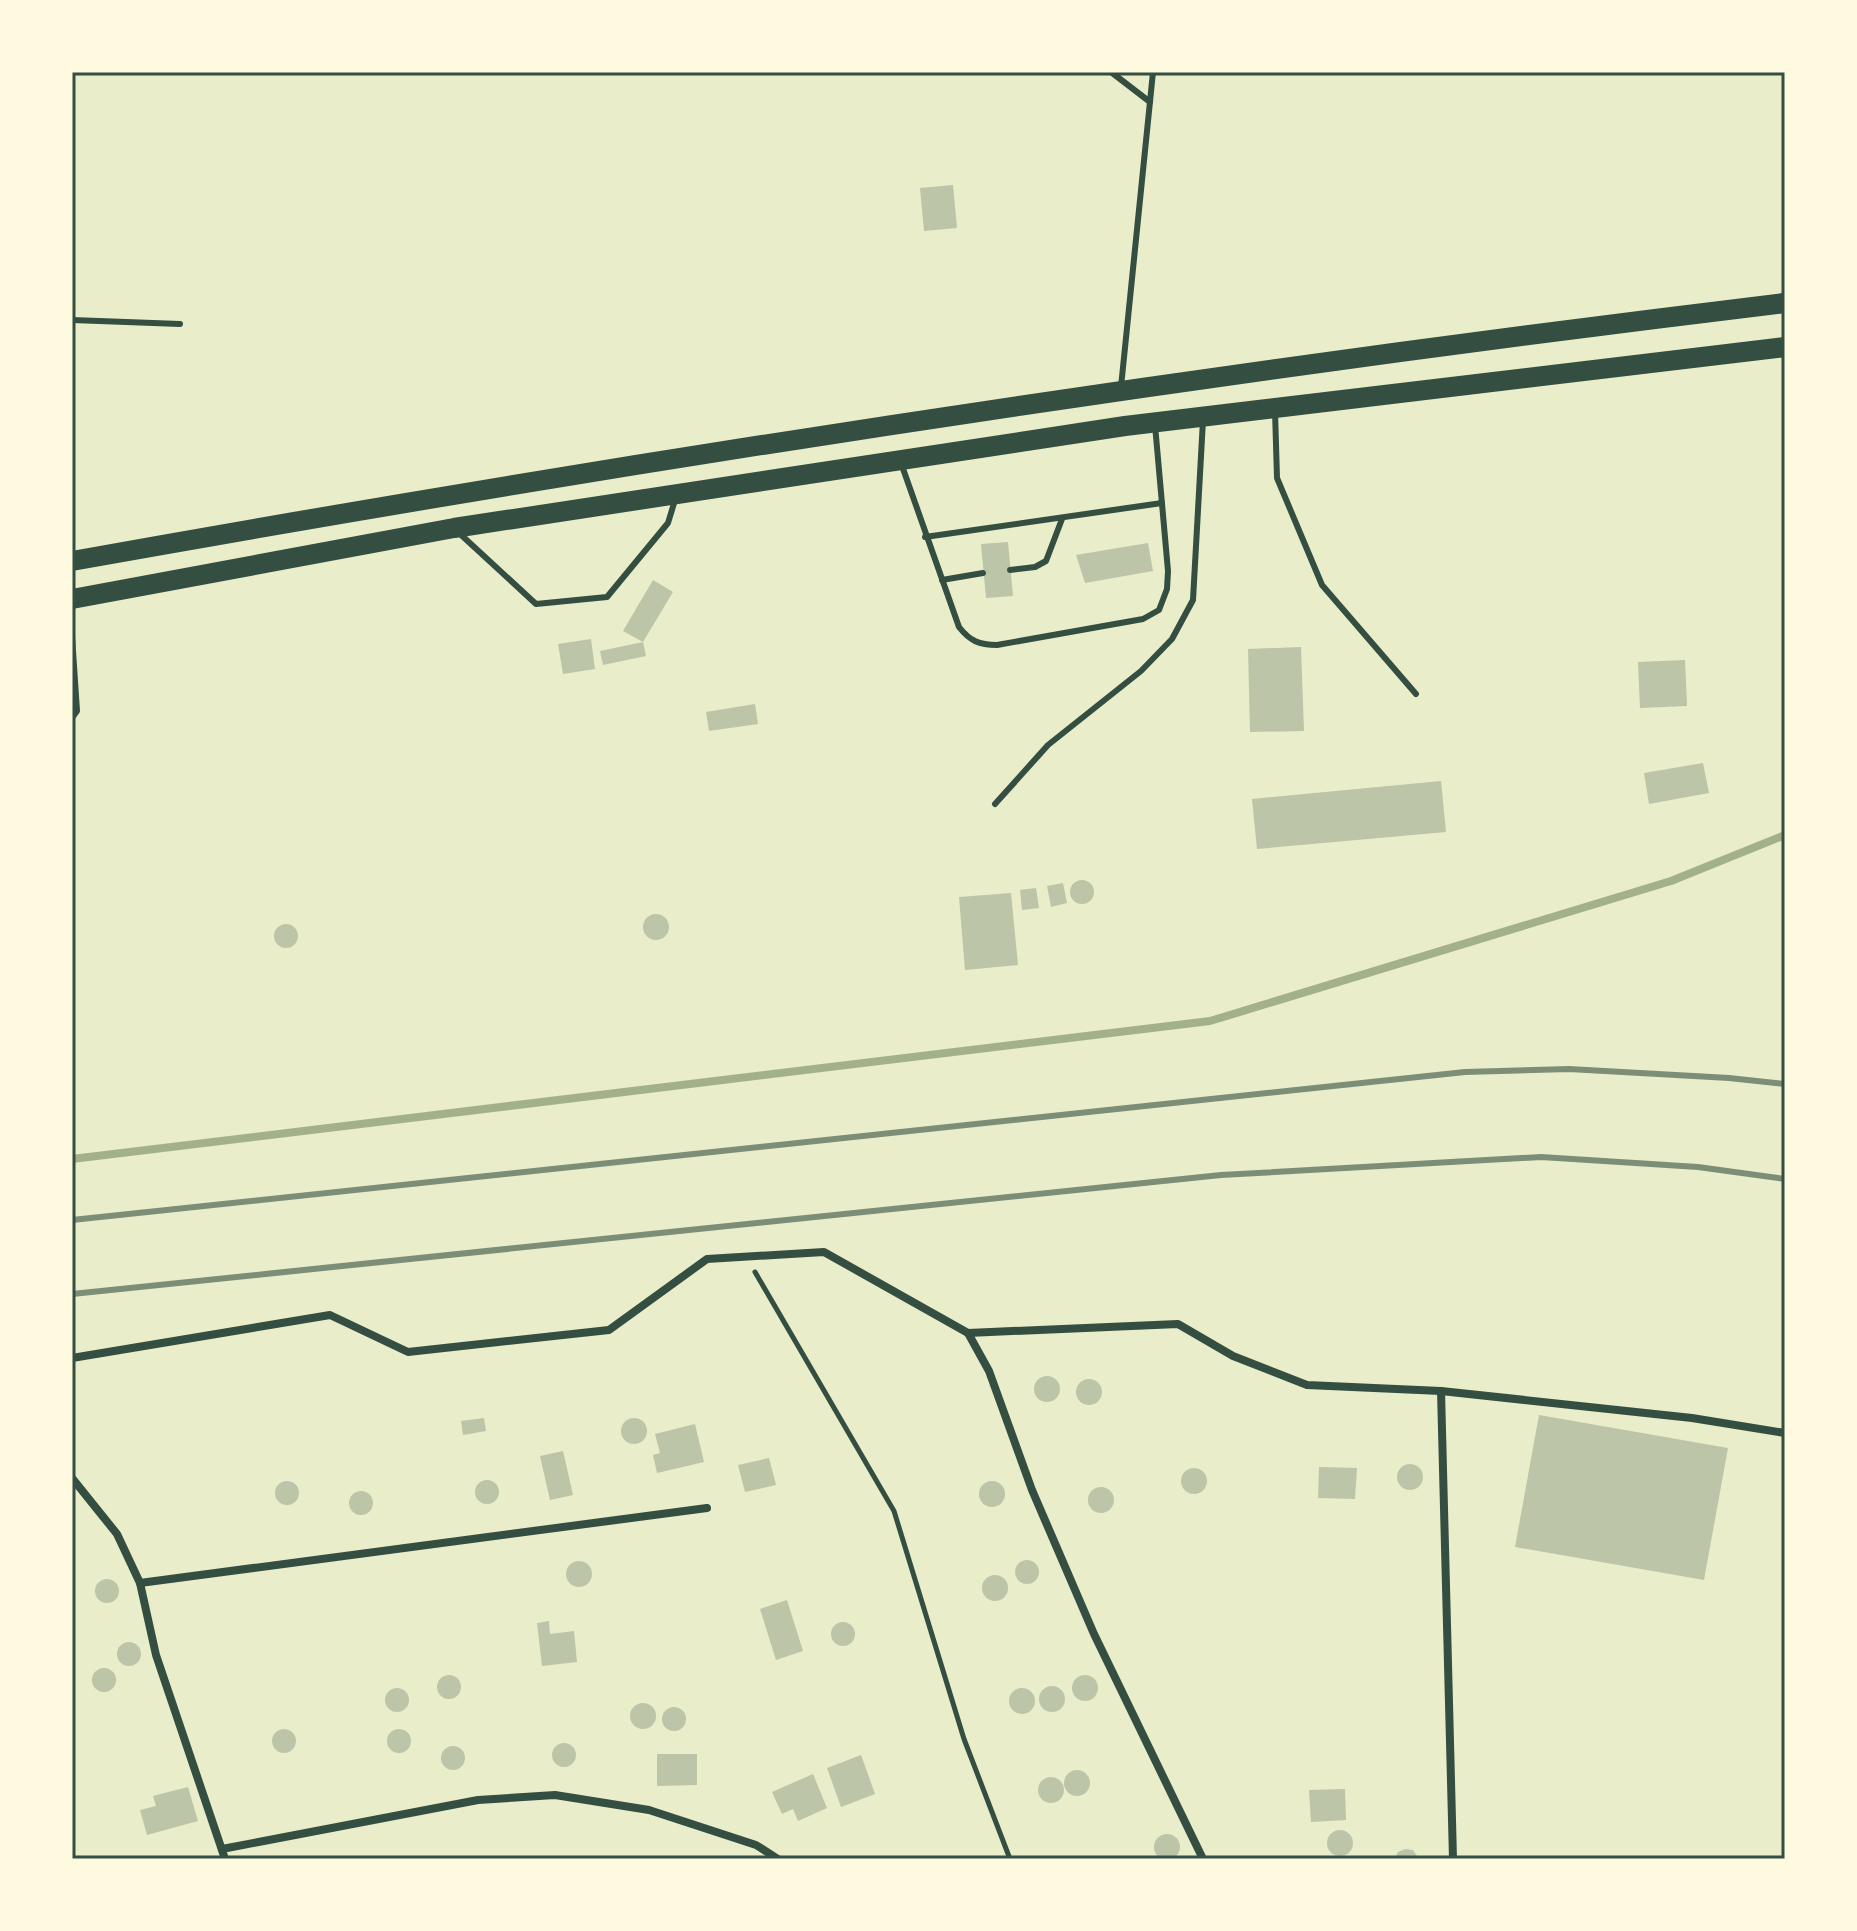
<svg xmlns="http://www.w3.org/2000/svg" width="1857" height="1931" viewBox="0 0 1857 1931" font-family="Literata,serif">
	<rect width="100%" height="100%" fill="#e9edc9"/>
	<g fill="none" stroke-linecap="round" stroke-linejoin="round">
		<path stroke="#a3b18a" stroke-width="8" d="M 72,1159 L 1210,1021 L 1671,881 L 1785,835"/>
	</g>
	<g fill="#bcc5a7">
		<path d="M 953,185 L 957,228 L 924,231 L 920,188 Z"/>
		<path d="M 1008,542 L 1013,596 L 986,598 L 981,544 Z"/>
		<path d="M 1148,543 L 1153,571 L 1085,583 L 1076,555 Z"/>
		<path d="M 653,580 L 673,592 L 643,642 L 623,631 Z"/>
		<path d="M 591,639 L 595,669 L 563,674 L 558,644 Z"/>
		<path d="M 643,642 L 646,656 L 603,665 L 600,651 Z"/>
		<path d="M 1301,647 L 1304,731 L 1250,732 L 1248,649 Z"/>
		<path d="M 1685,660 L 1687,706 L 1640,708 L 1638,662 Z"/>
		<path d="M 755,704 L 758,724 L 709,731 L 706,712 Z"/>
		<path d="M 1703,763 L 1709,793 L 1649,804 L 1644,773 Z"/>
		<path d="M 1441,781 L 1446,832 L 1257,849 L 1252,799 Z"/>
		<circle cx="1082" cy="892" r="12"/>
		<path d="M 1063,883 L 1067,903 L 1051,907 L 1047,886 Z"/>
		<path d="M 1036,888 L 1039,908 L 1022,910 L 1020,890 Z"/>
		<path d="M 1011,893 L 1018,965 L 965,970 L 959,897 Z"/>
		<circle cx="656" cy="927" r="13"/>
		<circle cx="286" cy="936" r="12"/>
		<circle cx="1047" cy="1389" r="13"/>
		<circle cx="1089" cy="1392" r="13"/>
		<path d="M 1539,1415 L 1728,1448 L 1704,1580 L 1515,1547 Z"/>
		<path d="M 484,1418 L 486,1431 L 463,1435 L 461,1421 Z"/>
		<circle cx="634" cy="1431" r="13"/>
		<path d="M 695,1424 L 704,1462 L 657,1473 L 653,1455 L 660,1453 L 655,1434 Z"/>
		<path d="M 563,1451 L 573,1495 L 550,1500 L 540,1456 Z"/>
		<path d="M 769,1458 L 776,1485 L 745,1492 L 738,1465 Z"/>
		<circle cx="1410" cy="1477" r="13"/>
		<path d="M 1319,1467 L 1357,1468 L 1355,1499 L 1318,1498 Z"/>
		<circle cx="1194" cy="1481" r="13"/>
		<circle cx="487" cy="1492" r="12"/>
		<circle cx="992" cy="1494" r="13"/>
		<circle cx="287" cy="1493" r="12"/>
		<circle cx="1101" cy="1500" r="13"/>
		<circle cx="361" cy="1503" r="12"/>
		<circle cx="1027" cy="1572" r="12"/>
		<circle cx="579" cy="1574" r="13"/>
		<circle cx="995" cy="1588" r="13"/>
		<circle cx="107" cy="1591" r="12"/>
		<path d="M 787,1600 L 803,1651 L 776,1660 L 760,1609 Z"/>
		<path d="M 549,1621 L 550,1634 L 574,1631 L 577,1662 L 542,1666 L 537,1623 Z"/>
		<circle cx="843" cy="1634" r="12"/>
		<circle cx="129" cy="1654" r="12"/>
		<circle cx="104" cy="1680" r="12"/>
		<circle cx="1085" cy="1688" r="13"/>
		<circle cx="449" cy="1687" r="12"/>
		<circle cx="1052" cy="1699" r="13"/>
		<circle cx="397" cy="1700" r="12"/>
		<circle cx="1022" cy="1701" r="13"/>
		<circle cx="643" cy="1716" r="13"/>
		<circle cx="674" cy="1719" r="12"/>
		<circle cx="399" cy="1741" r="12"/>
		<circle cx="284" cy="1741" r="12"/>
		<circle cx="564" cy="1755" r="12"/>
		<circle cx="453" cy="1758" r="12"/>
		<path d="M 657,1754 L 697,1754 L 697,1785 L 657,1786 Z"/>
		<path d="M 861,1755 L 875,1794 L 841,1807 L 827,1768 Z"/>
		<circle cx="1077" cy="1783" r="13"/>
		<path d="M 813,1774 L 827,1808 L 798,1821 L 793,1809 L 782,1814 L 772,1792 Z"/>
		<circle cx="1051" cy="1790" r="13"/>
		<path d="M 188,1787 L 198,1821 L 147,1835 L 140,1810 L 156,1806 L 153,1796 Z"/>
		<path d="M 1345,1789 L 1346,1820 L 1311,1822 L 1309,1790 Z"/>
		<circle cx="1340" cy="1843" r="13"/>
		<circle cx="1167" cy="1847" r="13"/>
		<path d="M 1405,1849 L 1413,1850 L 1419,1859 L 1394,1859 L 1398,1852 Z"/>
	</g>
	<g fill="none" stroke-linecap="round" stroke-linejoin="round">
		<path stroke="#344e41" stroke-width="5" d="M 755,1272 L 894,1511 L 964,1739 L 1010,1859"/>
		<g stroke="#344e41" stroke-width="6">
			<path d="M 1111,72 L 1150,102"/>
			<path d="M 72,320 L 180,324"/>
			<path d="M 1121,387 L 1153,72"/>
			<path d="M 1275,411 L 1277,478 L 1322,585 L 1416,694"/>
			<path d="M 901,463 L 959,627 C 970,641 979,645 997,645 L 1143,619 L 1159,610 L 1167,589 L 1168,571 L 1155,425"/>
			<path d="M 459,533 L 536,604 L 607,597 L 668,523 L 675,500"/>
			<path d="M 925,537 L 1162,503"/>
			<path d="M 1010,570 L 1035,567 L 1046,561 L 1062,519"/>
			<path d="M 942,580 L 983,573"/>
			<path d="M 72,636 L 77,711 L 72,718"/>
			<path d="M 995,804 L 1048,745 L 1141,671 L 1172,639 L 1193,600 L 1203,420"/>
		</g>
		<g stroke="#344e41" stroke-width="8">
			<path d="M 968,1333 L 1178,1324 L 1233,1356 L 1307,1385 L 1441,1391 L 1692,1418 L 1785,1433"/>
			<path d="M 72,1358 L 330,1315 L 408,1352 L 609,1330 L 707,1259 L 824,1252 L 968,1333 L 989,1371 L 1032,1490 L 1094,1634 L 1203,1859"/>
			<path d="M 1441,1391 L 1453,1859"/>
			<path d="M 72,1478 L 117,1534 L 140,1583 L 156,1655 L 225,1859"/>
			<path d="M 140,1583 L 707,1508"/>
			<path d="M 222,1849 L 478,1800 L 555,1795 L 649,1810 L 756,1845 L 778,1859"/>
		</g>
		<g stroke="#344e41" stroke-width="20">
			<path d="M 72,561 C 641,459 1212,372 1785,303"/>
			<path d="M 72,599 L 454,528 L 1125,426 L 1785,347"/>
		</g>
		<g stroke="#7c8e77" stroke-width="6">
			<path d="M 72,1220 L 1465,1072 L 1569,1069 L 1729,1078 L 1785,1084"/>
			<path d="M 72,1294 L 1221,1175 L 1541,1157 L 1698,1167 L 1785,1179"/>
		</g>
	</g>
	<rect width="1857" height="1931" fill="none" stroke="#fefae0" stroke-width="148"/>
	<rect x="74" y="74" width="1709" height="1783" fill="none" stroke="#344e41" stroke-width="3"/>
</svg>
